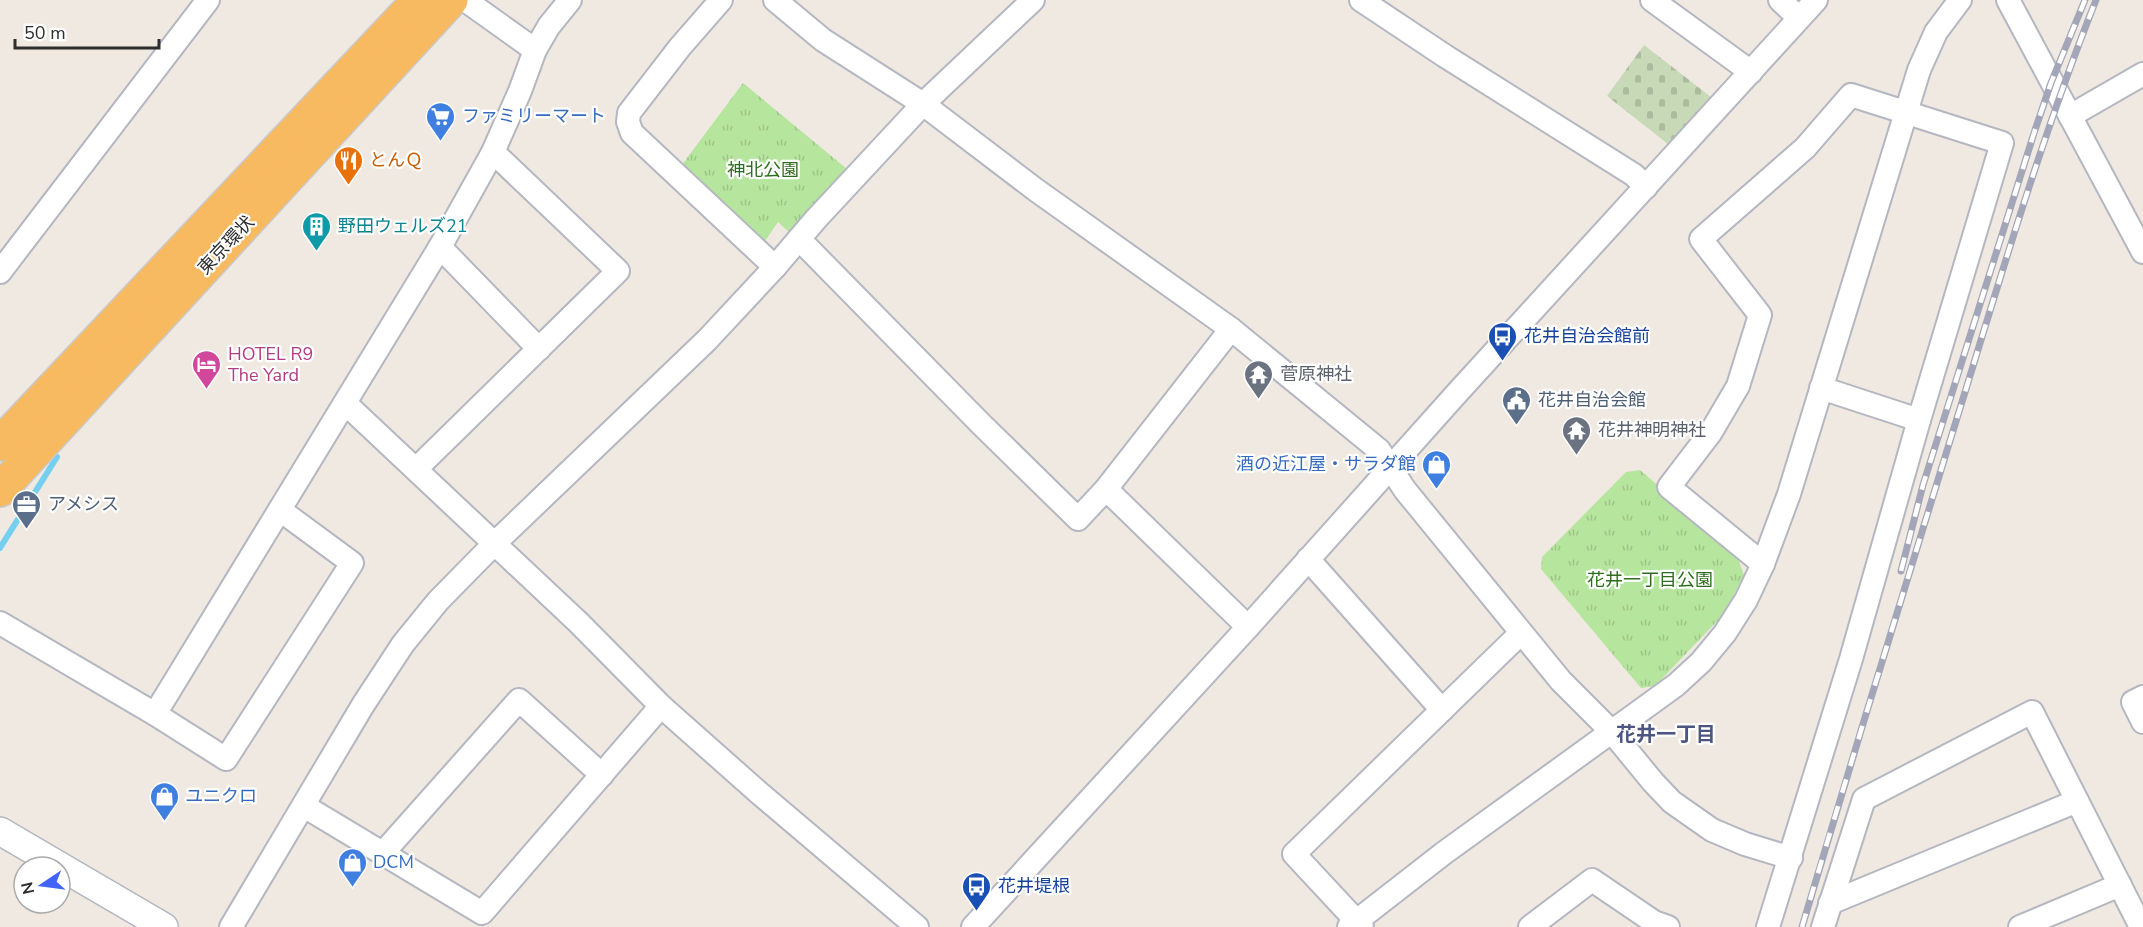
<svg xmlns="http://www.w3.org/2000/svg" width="2143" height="927" viewBox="0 0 2143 927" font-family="'Nunito Sans','Noto Sans JP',sans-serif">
	<defs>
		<pattern id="cemetery-stones" width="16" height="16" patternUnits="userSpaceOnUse" patternTransform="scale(1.5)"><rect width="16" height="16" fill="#c8d9b8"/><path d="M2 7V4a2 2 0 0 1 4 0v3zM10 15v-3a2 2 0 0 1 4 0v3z" fill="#acbb9e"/></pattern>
		<pattern id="park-tufts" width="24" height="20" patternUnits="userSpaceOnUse" patternTransform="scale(1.5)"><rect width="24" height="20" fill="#b6e59e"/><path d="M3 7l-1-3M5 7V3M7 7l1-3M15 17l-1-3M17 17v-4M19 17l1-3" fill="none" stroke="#9dc588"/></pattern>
	</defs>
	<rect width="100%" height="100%" fill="#efe9e1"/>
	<path fill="url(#cemetery-stones)" d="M 1644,45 L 1711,97 L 1668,144 L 1607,96 Z"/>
	<g fill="url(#park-tufts)">
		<path d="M 743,83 L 847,169 L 791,234 L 778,222 L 763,244 L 681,166 Z"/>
		<path d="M 1640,470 L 1736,553 L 1744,575 L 1723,615 L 1655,686 L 1641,688 L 1541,569 L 1542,557 L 1626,472 Z"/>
	</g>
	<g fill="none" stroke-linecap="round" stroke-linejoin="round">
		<path stroke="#75cff0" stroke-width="6" d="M 0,548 L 57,457"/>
		<defs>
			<g id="minor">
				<path d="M 465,0 L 535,50"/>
				<path d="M 721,0 L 680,47 L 629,113 L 628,122 L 632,133 L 775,267"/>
				<path d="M 775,0 L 823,40 L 923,104 L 1036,190 L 1231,329 L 1379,450 L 1405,490 L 1561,681 L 1612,732 L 1653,782 L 1672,802 L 1712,830 L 1745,844 L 1791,858"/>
				<path d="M 1361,0 L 1445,56 L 1634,175 L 1646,187"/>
				<path d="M 1652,0 L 1751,72"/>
				<path d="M 1780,0 L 1799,18"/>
				<path d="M 2008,0 L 2143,252"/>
				<path d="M 2070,116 L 2143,74"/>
				<path d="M 799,239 L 981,424 L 1078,519 L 1106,489 L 1231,329"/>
				<path d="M 440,247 L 539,349"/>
				<path d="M 0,272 L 208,0"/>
				<path d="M 1821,388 L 1919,420"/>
				<path d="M 346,404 L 579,623 L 661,706 L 758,792 L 917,927"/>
				<path d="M 416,469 L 618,271 L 493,152"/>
				<path d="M 1106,489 L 1248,627"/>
				<path d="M 1308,559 L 1442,710"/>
				<path d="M 1763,564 L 1669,487 L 1711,432 L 1738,386 L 1760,315 L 1701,239 L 1805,148 L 1851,95 L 2002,143 L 1919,420 L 1851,659 L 1768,927"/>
				<path d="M 0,623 L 155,714 L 226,759 L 352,563 L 280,510"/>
				<path d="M 2143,697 L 2133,702 L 2143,722"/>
				<path d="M 155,714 L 440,247 L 493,152 L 520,91 L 535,50 L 549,26 L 570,0"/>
				<path d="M 304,806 L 482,913 L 661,706"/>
				<path d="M 383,853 L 519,700 L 602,775"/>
				<path d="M 1830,903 L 2077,801"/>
				<path d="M 231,927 L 363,705 L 403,644 L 438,601 L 495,543 L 707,340 L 775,267 L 816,219 L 923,104 L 1033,0"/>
				<path d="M 973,927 L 1248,627 L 1458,392 L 1816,0"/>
				<path d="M 1349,927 L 1444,853 L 1676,685 L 1701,662 L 1725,633 L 1746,600 L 1763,564 L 1789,494 L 1919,70 L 1936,32 L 1960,0"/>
				<path d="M 1362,927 L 1294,854 L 1521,633"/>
				<path d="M 1530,927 L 1592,880 L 1654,922 L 1668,927"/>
				<path d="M 1823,927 L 1864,799 L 2032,712 L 2141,927"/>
				<path d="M 2020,927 L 2120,885"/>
			</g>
			<path id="tertiary" d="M 0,831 L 164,927"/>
			<g id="trunk">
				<path d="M 0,444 L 419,0"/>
				<path d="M 0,490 L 451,0"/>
			</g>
		</defs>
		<use href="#minor" stroke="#b4b7c1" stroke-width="26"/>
		<use href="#tertiary" stroke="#b4b7c1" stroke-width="30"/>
		<use href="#trunk" stroke="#c9c9c9" stroke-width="36"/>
		<use href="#minor" stroke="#fff" stroke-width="22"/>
		<use href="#tertiary" stroke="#fff" stroke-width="27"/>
		<use href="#trunk" stroke="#f8ba60" stroke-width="33"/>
		<defs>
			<g id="rail">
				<path d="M 1901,571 L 1923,485 L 2035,130 L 2051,83 L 2085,0"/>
				<path d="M 1802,927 C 1851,761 1902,597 1953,431 C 1998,286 2040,141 2096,0"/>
			</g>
		</defs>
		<use href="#rail" stroke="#a3a6b8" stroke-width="7"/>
		<use href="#rail" stroke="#fff" stroke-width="4.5" stroke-dasharray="14" stroke-linecap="butt"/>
	</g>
	<defs>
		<symbol id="supermarket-pin" viewBox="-11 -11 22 30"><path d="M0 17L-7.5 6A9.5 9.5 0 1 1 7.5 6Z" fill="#3f7fe0" stroke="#fff"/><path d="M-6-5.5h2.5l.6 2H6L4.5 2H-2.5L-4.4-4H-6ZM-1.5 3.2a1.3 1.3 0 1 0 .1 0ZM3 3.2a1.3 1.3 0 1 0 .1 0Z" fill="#fff"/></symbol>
		<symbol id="restaurant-pin" viewBox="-11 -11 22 30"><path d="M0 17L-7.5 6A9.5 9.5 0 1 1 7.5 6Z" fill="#e8710a" stroke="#fff"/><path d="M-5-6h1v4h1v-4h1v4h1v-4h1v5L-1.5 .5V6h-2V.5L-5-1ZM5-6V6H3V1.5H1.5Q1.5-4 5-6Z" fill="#fff"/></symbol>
		<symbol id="building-pin" viewBox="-11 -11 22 30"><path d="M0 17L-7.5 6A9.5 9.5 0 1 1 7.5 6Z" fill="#0f9aa8" stroke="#fff"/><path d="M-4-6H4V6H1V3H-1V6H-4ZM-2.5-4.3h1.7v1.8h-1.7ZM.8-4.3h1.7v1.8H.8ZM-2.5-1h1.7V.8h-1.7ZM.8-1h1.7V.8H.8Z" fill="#fff"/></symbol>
		<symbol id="bus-pin" viewBox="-11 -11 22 30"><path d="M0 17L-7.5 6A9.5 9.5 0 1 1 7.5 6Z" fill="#1a4fb4" stroke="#fff"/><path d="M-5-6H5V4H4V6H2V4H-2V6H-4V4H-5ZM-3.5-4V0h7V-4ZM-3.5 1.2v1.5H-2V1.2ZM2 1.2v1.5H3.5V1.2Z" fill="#fff"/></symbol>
		<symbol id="hotel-pin" viewBox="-11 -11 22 30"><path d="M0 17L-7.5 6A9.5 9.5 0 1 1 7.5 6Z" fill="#d1479c" stroke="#fff"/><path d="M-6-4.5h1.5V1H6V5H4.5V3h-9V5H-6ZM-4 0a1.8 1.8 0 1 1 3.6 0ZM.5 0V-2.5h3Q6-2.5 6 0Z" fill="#fff"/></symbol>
		<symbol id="temple-pin" viewBox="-11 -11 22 30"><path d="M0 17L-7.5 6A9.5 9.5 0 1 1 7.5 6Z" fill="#6b7280" stroke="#fff"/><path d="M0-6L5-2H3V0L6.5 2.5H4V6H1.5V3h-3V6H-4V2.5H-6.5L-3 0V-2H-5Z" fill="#fff"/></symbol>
		<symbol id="civic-pin" viewBox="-11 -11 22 30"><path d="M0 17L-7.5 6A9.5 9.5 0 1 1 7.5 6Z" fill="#5c6f8a" stroke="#fff"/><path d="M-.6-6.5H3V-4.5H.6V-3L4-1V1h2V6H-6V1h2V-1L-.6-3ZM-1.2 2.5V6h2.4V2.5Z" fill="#fff"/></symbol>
		<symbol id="shop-pin" viewBox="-11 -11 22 30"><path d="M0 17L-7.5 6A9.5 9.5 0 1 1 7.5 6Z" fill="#3f7fe0" stroke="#fff"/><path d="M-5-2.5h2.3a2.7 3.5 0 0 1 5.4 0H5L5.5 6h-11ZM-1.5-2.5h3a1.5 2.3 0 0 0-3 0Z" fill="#fff"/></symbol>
		<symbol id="office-pin" viewBox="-11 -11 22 30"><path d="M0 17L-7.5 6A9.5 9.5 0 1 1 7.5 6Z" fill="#5c6f8a" stroke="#fff"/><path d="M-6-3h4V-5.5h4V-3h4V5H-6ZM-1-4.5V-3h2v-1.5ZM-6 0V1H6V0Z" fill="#fff"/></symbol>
	</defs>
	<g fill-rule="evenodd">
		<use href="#supermarket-pin" x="424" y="100" width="33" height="45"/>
		<use href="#restaurant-pin" x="332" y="144" width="33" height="45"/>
		<use href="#building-pin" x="300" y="210" width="33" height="45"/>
		<use href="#bus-pin" x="1486" y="320" width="33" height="45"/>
		<use href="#hotel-pin" x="190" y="348" width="33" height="45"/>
		<use href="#temple-pin" x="1242" y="358" width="33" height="45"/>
		<use href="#civic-pin" x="1500" y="384" width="33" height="45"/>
		<use href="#temple-pin" x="1560" y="414" width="33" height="45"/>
		<use href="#shop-pin" x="1420" y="448" width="33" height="45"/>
		<use href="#office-pin" x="10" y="488" width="33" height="45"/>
		<use href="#shop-pin" x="148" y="780" width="33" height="45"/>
		<use href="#shop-pin" x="336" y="846" width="33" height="45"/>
		<use href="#bus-pin" x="960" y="870" width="33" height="45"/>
	</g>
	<g text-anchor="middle" stroke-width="4.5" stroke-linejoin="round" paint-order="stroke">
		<g font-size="18" fill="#366cbe" stroke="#fff" text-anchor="start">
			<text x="462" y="122">ファミリーマート</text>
			<text x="1416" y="470" text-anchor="end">酒の近江屋・サラダ館</text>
			<text x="185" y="802">ユニクロ</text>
			<text x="373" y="868">DCM</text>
		</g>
		<g font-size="18" fill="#c56008" stroke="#fff" text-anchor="start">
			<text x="369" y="166">とんＱ</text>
		</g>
		<g font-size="18" fill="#2c6e1b" stroke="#fff">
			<text x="763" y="176">神北公園</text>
			<text x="1650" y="586">花井一丁目公園</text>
		</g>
		<g font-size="18" fill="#0d838f" stroke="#fff" text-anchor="start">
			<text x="338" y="232">野田ウェルズ21</text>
		</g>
		<g font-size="18" fill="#2e2e2e" stroke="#fff">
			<text transform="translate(226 245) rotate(-47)" y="6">東京環状</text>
		</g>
		<g font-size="18" fill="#164399" stroke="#fff" text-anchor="start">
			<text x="1524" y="342">花井自治会館前</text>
			<text x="998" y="892">花井堤根</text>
		</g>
		<g font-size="18" fill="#b23c85" stroke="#fff" text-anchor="start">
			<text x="228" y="360">HOTEL R9<tspan x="228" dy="21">The Yard</tspan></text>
		</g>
		<g font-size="18" fill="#5b616d" stroke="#fff" text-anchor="start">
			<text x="1280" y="380">菅原神社</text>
			<text x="1598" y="436">花井神明神社</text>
		</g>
		<g font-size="18" fill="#4e5e75" stroke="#fff" text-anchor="start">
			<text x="1538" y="406">花井自治会館</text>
			<text x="48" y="510">アメシス</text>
		</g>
		<g font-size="20" font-weight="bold" fill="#4d5680" stroke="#fff">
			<text x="1666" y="741">花井一丁目</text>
		</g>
	</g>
	<g transform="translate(42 885) rotate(257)"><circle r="28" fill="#ffffff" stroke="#ababab" stroke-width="1.5"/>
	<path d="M0-4.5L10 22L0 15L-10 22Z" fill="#4264fb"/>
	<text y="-9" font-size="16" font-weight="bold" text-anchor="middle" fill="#2e2e2e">N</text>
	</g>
	<path d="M15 39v9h144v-9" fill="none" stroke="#2e2e2e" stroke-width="3"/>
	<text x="24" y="39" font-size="18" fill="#2e2e2e" stroke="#ffffff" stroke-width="4.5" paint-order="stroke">50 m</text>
</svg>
